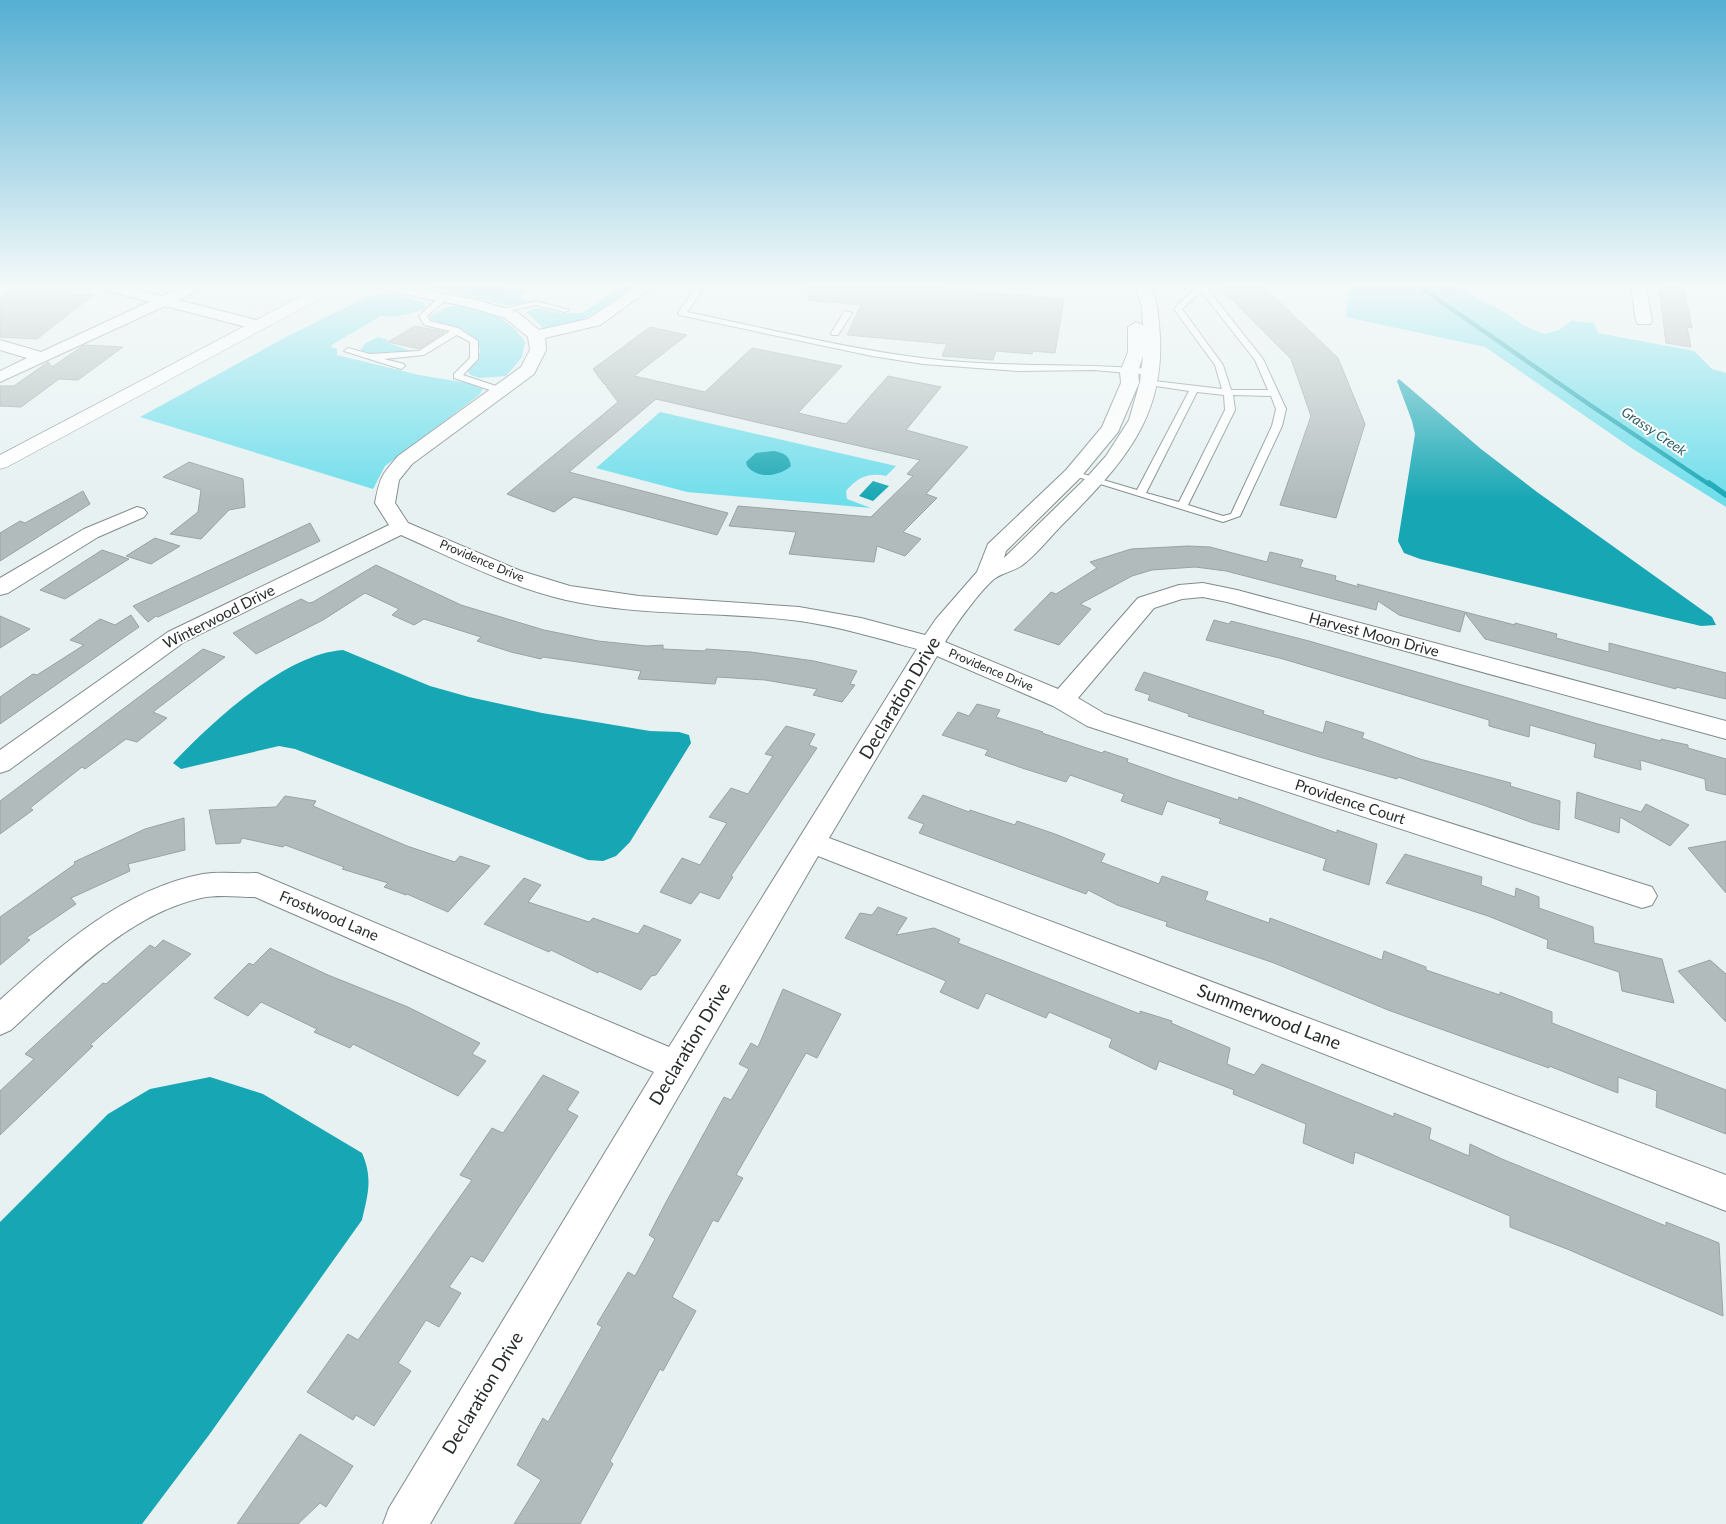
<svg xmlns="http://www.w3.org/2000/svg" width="1726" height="1524" viewBox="0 0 1726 1524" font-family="Lato,sans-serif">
	<rect width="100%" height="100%" fill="#e7f1f2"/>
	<g fill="#6fdeeb">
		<path d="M 431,287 L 504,287 L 527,291 L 518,297 L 529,302 L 506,305 Z"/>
		<path d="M 621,287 L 632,287 C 605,306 579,330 543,328 L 526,312 L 538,308 L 560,313 L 582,313 Z"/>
		<path d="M 1349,287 L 1456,287 L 1501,310 L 1523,325 L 1544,334 L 1559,330 L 1571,321 L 1594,323 L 1598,333 L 1694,351 L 1712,369 L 1726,373 L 1726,507 L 1633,449 L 1485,347 L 1346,317 Z"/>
		<path d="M 381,294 L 390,294 L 424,302 L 426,308 C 413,314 396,318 381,316 L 333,344 L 331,347 L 337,349 L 337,355 L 419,375 L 467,383 L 483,389 L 479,395 L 385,466 L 373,489 L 140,417 L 288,336 L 367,297 Z"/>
		<path d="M 450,306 C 481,308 508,315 525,342 L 522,357 L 506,376 L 479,378 L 469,374 L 468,368 L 480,352 L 478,340 L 456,326 L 435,322 L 429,318 L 433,314 Z"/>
		<path d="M 378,337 L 388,340 L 386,342 L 414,352 L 372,355 L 361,350 L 364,344 Z"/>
		<path d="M 660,412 L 896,466 L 886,476 C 870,472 857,477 846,491 L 847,499 L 871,508 L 687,492 L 596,468 Z"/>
	</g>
	<g fill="#17a7b4">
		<path d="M 1399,379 L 1481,449 L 1537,492 L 1712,617 L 1716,625 L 1701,626 L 1420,559 L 1404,553 L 1398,541 L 1415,434 L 1412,421 L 1397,381 Z"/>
		<path d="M 774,451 C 784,453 789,455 791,466 C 780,476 758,480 747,466 L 746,462 L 756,453 Z"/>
		<path d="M 873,481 L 889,486 L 873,501 L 859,496 Z"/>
		<path d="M 343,650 L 430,686 L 469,697 L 542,713 L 650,731 L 679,732 L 689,735 L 691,743 L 630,842 L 616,856 L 603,861 L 588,860 L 295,749 L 279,746 L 181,769 L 173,763 C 212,722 285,654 343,650 Z"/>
		<path d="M 210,1077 L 263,1094 L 362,1153 C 373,1178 368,1194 362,1220 L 209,1435 L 142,1524 L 0,1524 L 0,1222 L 108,1114 L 150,1089 Z"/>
	</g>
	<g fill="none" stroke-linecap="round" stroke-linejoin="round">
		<path stroke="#17a7b4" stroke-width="4.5" d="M 1420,287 L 1593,407 L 1710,485"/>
		<path stroke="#17a7b4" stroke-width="5.5" d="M 1709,483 L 1726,495"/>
	</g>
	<g fill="#b1bbbc" stroke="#99a3a4">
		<path d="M 808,287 L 948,287 L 947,289 L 1064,299 L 1055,353 L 1033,351 L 1032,354 L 996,351 L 993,360 L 942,356 L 947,344 L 847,335 L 861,305 L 808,300 Z"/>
		<path d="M 1219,287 L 1264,287 L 1338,358 L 1365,424 L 1336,518 L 1280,505 L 1311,416 L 1291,359 Z"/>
		<path d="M 1659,287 L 1684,287 L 1692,328 L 1687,327 L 1691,347 L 1666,343 Z"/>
		<path d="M 16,288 L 75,290 L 68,295 L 93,295 L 37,339 L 0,337 L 0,298 Z"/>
		<path d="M 415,326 L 445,332 L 419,349 L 388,342 Z"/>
		<path d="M 650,327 L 687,335 L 634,376 L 705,392 L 752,348 L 842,366 L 798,413 L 846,424 L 888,376 L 941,387 L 906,430 L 968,447 L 926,494 L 937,498 L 903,532 L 921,539 L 905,556 L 877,546 L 874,562 L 789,554 L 796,532 L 729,526 L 738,506 L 871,517 L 913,476 L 907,474 L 920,460 L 656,399 L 569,472 L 728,513 L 717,535 L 574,497 L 554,512 L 507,494 L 618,402 L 606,386 L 607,385 L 604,384 L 593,369 Z"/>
		<path d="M 84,345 L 123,347 L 78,380 L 59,379 L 21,407 L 0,406 L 0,386 L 14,386 L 48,362 L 52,367 Z"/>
		<path d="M 189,462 L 243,479 L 245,507 L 229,510 L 201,539 L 170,534 L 198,512 L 201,490 L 163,477 Z"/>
		<path d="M 83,491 L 90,504 L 0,561 L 0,533 L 20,521 L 25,523 Z"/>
		<path d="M 310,523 L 320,541 L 158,617 L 156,616 L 148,622 L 133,606 Z"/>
		<path d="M 155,538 L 180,546 L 151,564 L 126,556 Z"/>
		<path d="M 1188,546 L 1210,547 L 1267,562 L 1270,552 L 1303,560 L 1300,567 L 1336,576 L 1335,580 L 1359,587 L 1357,584 L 1515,625 L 1515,623 L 1557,634 L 1556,638 L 1609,652 L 1609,643 L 1726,673 L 1726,699 L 1676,687 L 1676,689 L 1485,639 L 1465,613 L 1460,632 L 1399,615 L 1378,601 L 1376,610 L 1226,571 L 1195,567 L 1152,570 L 1132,576 L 1080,604 L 1091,609 L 1059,645 L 1014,630 L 1051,592 L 1056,594 L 1097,568 L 1090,562 L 1131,549 Z"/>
		<path d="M 102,550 L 129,559 L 65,599 L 40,590 Z"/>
		<path d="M 376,565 L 461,605 L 544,630 L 598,641 L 647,646 L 663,645 L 663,649 L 705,651 L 706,649 L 751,652 L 814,661 L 857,671 L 850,684 L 855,685 L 842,702 L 813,695 L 817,689 L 765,680 L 717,677 L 715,684 L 638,679 L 641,671 L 543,657 L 541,659 L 511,652 L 477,641 L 481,637 L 424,619 L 414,625 L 392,615 L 399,609 L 365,593 L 323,620 L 256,654 L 233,633 L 301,599 L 309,603 L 313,602 Z"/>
		<path d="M 131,615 L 139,627 L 0,724 L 0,697 L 33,674 L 37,675 L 84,645 L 70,640 L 100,619 L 115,625 Z"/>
		<path d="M 0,616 L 30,629 L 0,648 Z"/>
		<path d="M 1214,620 L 1229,624 L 1231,621 L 1309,641 L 1598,724 L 1661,741 L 1661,739 L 1688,745 L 1688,748 L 1726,759 L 1726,795 L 1706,790 L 1705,779 L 1640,760 L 1641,770 L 1594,757 L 1596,744 L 1530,725 L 1529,737 L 1489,726 L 1489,720 L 1283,659 L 1206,640 Z"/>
		<path d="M 203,649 L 225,657 L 153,712 L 167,718 L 137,742 L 126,739 L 85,769 L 82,767 L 30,808 L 33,810 L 0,834 L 0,801 Z"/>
		<path d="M 1144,672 L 1264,711 L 1263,714 L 1323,733 L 1326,721 L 1364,733 L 1362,738 L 1420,759 L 1511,783 L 1510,786 L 1560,801 L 1559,830 L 1533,823 L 1483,805 L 1398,777 L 1397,779 L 1316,756 L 1188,716 L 1189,714 L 1148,700 L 1150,695 L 1135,690 Z"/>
		<path d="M 977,704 L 1000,710 L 996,717 L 1043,732 L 1042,733 L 1102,753 L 1104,751 L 1128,759 L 1127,762 L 1175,779 L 1238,800 L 1239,797 L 1337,833 L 1337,830 L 1377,844 L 1369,885 L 1323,870 L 1326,859 L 1219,823 L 1221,819 L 1167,801 L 1162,815 L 1121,801 L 1124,794 L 1070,775 L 1066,782 L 1022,768 L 985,755 L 988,750 L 942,735 L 958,712 L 969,716 Z"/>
		<path d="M 786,726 L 815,734 L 809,745 L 817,748 L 731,876 L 733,877 L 719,899 L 700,892 L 691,904 L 660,892 L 682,858 L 700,865 L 727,823 L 709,817 L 731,788 L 748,794 L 773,756 L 765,754 Z"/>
		<path d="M 1577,792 L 1641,812 L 1646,804 L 1689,825 L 1670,846 L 1620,817 L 1619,833 L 1575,818 Z"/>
		<path d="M 923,795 L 969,812 L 970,810 L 1015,825 L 1017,821 L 1055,834 L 1105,854 L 1101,862 L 1159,884 L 1162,876 L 1208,892 L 1205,900 L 1269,923 L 1270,918 L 1382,960 L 1384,951 L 1426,967 L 1426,970 L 1500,995 L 1500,992 L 1552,1012 L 1552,1023 L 1726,1090 L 1726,1134 L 1656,1107 L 1657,1091 L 1618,1077 L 1618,1093 L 1549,1066 L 1549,1068 L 1388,1010 L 1274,963 L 1166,926 L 1167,922 L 1117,905 L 1088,890 L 1086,894 L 919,833 L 924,824 L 908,818 Z"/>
		<path d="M 285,796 L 316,801 L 313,806 L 407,846 L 455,862 L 460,856 L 490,866 L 448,912 L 407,894 L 406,895 L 384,887 L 388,883 L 342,869 L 344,867 L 285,845 L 283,847 L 242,838 L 240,843 L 216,844 L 209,810 L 276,807 Z"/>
		<path d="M 184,818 L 185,850 L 128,864 L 130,871 L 71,898 L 76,904 L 26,938 L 30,940 L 0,965 L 0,917 L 75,864 L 74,862 L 145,829 Z"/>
		<path d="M 1726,841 L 1726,893 L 1688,848 Z"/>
		<path d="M 1405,854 L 1482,877 L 1481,885 L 1515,897 L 1516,888 L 1539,897 L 1539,908 L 1593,927 L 1594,943 L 1662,959 L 1674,1003 L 1622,991 L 1619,972 L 1547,948 L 1548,940 L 1488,916 L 1386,883 Z"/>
		<path d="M 524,878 L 541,885 L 528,902 L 589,922 L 593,918 L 638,934 L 644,925 L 681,940 L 656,975 L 651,976 L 641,990 L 599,971 L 598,973 L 551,950 L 549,952 L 484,924 Z"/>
		<path d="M 878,907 L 907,918 L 896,935 L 934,928 L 960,939 L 958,943 L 1140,1014 L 1140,1011 L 1172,1021 L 1171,1023 L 1230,1048 L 1227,1064 L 1254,1075 L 1262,1064 L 1394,1117 L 1394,1113 L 1431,1128 L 1429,1139 L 1469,1156 L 1470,1144 L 1502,1159 L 1666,1226 L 1666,1222 L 1719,1243 L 1723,1316 L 1567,1249 L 1510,1227 L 1510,1216 L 1424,1180 L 1355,1152 L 1353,1164 L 1303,1143 L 1306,1124 L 1233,1094 L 1234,1090 L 1159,1061 L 1156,1070 L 1109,1047 L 1112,1039 L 1049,1012 L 1046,1018 L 986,993 L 978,1009 L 940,992 L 946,981 L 845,938 L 860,913 L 872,915 Z"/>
		<path d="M 163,940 L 191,954 L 90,1045 L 93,1046 L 0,1135 L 0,1091 L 34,1059 L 25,1054 L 103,983 L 106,984 L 150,945 L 155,948 Z"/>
		<path d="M 270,948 L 328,975 L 408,1007 L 480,1043 L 472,1054 L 486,1061 L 458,1096 L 353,1044 L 350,1048 L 314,1032 L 317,1029 L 261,1002 L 248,1016 L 214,998 L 249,963 L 253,965 Z"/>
		<path d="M 1710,960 L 1726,974 L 1726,1022 L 1678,971 Z"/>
		<path d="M 783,989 L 841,1014 L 817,1058 L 806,1053 L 736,1175 L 743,1178 L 718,1222 L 713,1220 L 672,1297 L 696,1311 L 663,1371 L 660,1369 L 610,1461 L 613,1464 L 580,1524 L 514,1524 L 541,1480 L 517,1465 L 543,1418 L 548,1422 L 602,1327 L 597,1324 L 628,1272 L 635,1276 L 655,1239 L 649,1235 L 665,1204 L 724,1097 L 731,1100 L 749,1069 L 739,1064 L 751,1043 L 758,1047 Z"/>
		<path d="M 543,1075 L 579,1092 L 567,1110 L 578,1116 L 483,1262 L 471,1256 L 449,1287 L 461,1293 L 439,1327 L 426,1320 L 398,1363 L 411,1371 L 374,1426 L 356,1415 L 353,1420 L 307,1392 L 348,1334 L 358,1340 L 472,1180 L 460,1175 L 492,1128 L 503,1133 Z"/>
		<path d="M 300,1434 L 353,1466 L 326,1507 L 320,1503 L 298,1524 L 237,1524 Z"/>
	</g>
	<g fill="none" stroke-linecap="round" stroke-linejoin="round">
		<defs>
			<g id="lane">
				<path d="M 696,287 L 704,287 L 687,312 C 765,328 843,348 922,358 C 998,368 1074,363 1150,369 L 1154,372 L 1150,375 L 1094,370 L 1019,371 L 923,364 L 872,356 L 679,315 L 678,313 Z"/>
				<path d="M 1196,287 L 1206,287 L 1263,359 L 1286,409 L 1282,426 L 1240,516 L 1223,522 L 1068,474 L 1073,471 L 1137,490 L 1189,391 L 1149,385 L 1144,382 L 1146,380 L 1222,389 L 1215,365 L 1174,309 ZM 1201,291 L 1255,360 L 1268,390 L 1231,390 L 1223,365 L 1182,309 ZM 1197,392 L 1224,395 L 1225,410 L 1179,502 L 1146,493 ZM 1233,395 L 1271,396 L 1276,409 L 1272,426 L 1231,514 L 1223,516 L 1188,505 L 1235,410 Z"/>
				<path d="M 442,295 L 449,297 L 427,316 L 430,321 L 458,328 L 478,341 L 478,359 L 463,375 L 505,389 L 505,393 L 499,393 L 454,378 L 454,374 L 470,358 L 470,342 L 457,335 L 424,355 L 384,359 L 404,364 L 405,366 L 401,369 L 344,351 L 348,348 L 370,354 L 419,351 L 450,331 L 424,325 L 419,316 Z"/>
				<path d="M 536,301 L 569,310 L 565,312 L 536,305 L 498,313 L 494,311 Z"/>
				<path d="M 845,311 L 852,313 L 838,335 L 832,335 L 831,333 Z"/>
			</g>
			<g id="street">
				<path d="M 101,287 L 125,287 L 162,296 L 183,287 L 201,287 L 199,290 L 178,300 L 264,322 L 266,325 L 258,330 L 165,306 L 0,382 L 0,371 L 27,358 L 0,350 L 0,340 L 41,352 L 149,302 L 104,290 Z"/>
				<path d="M 382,287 L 410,287 L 477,300 L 517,312 L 539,330 L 588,319 L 636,287 L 653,287 L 600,325 L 545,338 L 546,350 L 534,374 L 412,464 L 399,480 L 395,503 L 408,523 L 521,571 L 570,586 L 639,596 L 799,607 L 861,618 L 925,635 L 936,619 L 977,572 L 988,544 L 1066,470 L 1102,427 L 1121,383 L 1120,372 L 1128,352 L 1128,327 L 1136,322 L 1143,325 L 1142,307 L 1136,287 L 1151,287 C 1158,304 1159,320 1160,338 C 1164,420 1120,466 1067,520 C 1052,534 1038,554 1021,566 C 1013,571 1002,573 994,579 C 979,592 956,624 945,642 L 1058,689 L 1138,598 L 1179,585 L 1203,583 L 1237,590 L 1726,721 L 1726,739 L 1227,602 L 1203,597 L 1182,599 L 1154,608 L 1078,698 L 1105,714 L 1652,887 L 1657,896 L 1652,905 L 1642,908 L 1087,726 L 1053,706 L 937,656 L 829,838 L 1726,1175 L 1726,1211 L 818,856 L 430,1524 L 383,1524 L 389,1508 L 654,1072 L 255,897 C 237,897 219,894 201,898 C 126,915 66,980 11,1030 L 0,1035 L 0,1000 C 59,947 123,889 203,874 C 221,871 239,874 257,873 L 669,1047 L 917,649 C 878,638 840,627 800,621 C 722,611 643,617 566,600 C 509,587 455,559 401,535 L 184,642 L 9,770 L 0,773 L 0,750 L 168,632 L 389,525 L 375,503 C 380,477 381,476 398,456 L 521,367 L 530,350 L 528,337 L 505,318 L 469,307 L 384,290 ZM 1143,355 L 1140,382 L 1129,420 L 1106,456 L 1088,476 L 1004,558 L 1006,551 L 1080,478 L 1118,432 L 1139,383 L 1138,372 Z"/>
				<path d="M 1631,287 L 1646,287 L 1652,321 L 1650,324 L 1638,324 L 1636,321 Z"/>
				<path d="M 137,507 L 144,509 L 147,513 L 144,517 L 98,537 L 8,593 L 0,595 L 0,578 L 84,529 Z"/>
			</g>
			<path id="secondary" d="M 319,287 L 338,287 L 336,290 L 7,467 L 0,469 L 0,455 Z"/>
		</defs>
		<use href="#lane" stroke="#818b8c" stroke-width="2"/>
		<use href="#street" stroke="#818b8c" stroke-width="2"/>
		<use href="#secondary" stroke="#818b8c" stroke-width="1"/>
		<use href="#lane" fill="#fff" fill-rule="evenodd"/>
		<use href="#street" fill="#fff" fill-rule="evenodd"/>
		<use href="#secondary" fill="#fff" fill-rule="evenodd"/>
	</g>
	<linearGradient id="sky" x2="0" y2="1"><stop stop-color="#54afd3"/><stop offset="0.57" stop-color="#f4f9f9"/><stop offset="1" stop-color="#f4f9f9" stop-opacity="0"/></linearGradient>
	<rect width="1726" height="500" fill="url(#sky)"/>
	<g text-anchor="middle" stroke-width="4" stroke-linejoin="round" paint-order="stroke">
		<g font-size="12" fill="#262a2a" stroke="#fff">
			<text transform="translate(482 561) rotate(23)" y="4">Providence Drive</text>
			<text transform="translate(991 670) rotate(23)" y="4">Providence Drive</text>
		</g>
		<g font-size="14" font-style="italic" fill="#2c6066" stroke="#fff">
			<text transform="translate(1654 431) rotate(34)" y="5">Grassy Creek</text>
		</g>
		<g font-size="15" fill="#262a2a" stroke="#fff">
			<text transform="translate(219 617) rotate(-27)" y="5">Winterwood Drive</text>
			<text transform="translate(1374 635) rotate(15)" y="5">Harvest Moon Drive</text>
			<text transform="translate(1350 802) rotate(18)" y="5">Providence Court</text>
			<text transform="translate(329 916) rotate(23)" y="5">Frostwood Lane</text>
		</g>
		<g font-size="18" fill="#262a2a" stroke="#fff">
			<text transform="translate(900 698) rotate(-59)" y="6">Declaration Drive</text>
			<text transform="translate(1269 1017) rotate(21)" y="6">Summerwood Lane</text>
			<text transform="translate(690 1044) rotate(-59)" y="6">Declaration Drive</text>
			<text transform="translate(483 1393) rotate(-59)" y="6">Declaration Drive</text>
		</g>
	</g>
</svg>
